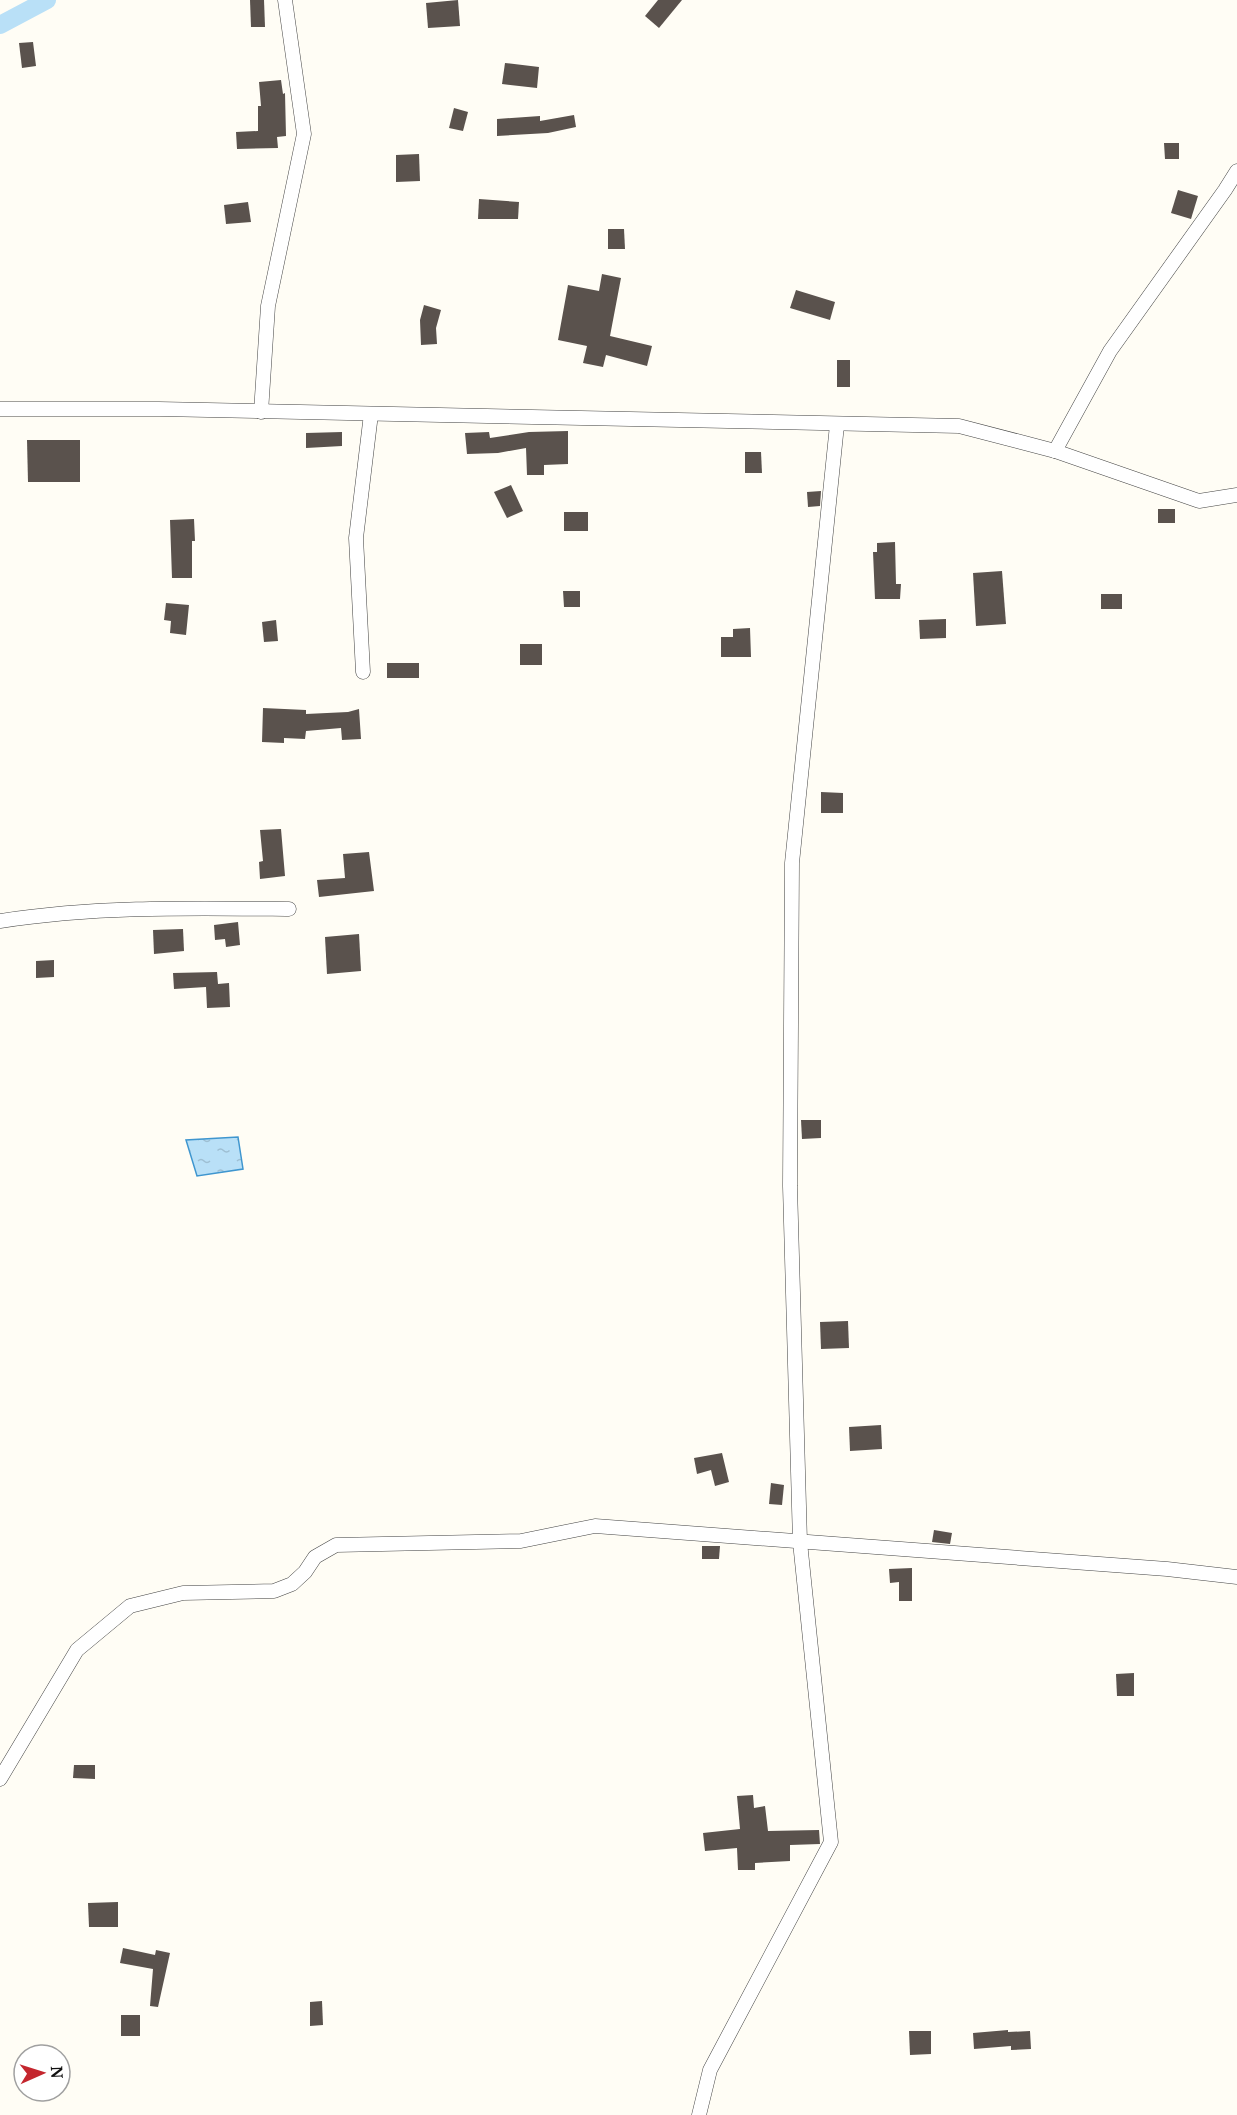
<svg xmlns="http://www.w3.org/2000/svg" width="1237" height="2115" viewBox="0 0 1237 2115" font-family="'Noto Serif',serif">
	<defs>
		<pattern id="water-ripples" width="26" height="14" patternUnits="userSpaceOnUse" patternTransform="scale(1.5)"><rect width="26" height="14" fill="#b9e0f7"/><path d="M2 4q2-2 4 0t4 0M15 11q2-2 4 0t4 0" fill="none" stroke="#9ebfd3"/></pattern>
	</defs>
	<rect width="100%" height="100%" fill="#fffdf5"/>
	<path fill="url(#water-ripples)" stroke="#3f96cf" stroke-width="1.5" d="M 238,1137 L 243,1169 L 197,1176 L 186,1140 Z"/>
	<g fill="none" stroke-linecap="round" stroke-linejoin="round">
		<path stroke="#b9e0f7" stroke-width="18" d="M 0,25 L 47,0"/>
	</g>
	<g fill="#5a524d">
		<path d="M 250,0 L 264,0 L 265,27 L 251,27 Z"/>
		<path d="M 458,0 L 460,26 L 428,28 L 426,3 Z"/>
		<path d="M 658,0 L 682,0 L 659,28 L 645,16 Z"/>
		<path d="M 33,42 L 36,66 L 22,68 L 19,43 Z"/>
		<path d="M 505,63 L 539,67 L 537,88 L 502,84 Z"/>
		<path d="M 281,80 L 283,94 L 285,93 L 286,136 L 277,137 L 278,148 L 237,149 L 236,132 L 258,131 L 258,106 L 261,106 L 259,82 Z"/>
		<path d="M 454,108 L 468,112 L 463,131 L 449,128 Z"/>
		<path d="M 574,115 L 576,127 L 548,133 L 497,136 L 497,119 L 540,116 L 540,121 Z"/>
		<path d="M 1164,143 L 1179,143 L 1179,159 L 1165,159 Z"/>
		<path d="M 419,154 L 420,181 L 396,182 L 396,155 Z"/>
		<path d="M 1178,190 L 1198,196 L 1191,219 L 1171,213 Z"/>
		<path d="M 479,199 L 519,202 L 518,219 L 478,219 Z"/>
		<path d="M 248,202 L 251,222 L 226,224 L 224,205 Z"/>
		<path d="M 608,229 L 624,229 L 625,249 L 608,249 Z"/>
		<path d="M 602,274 L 621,278 L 610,336 L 652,346 L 647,366 L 606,355 L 603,367 L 583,363 L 587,346 L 558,340 L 568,285 L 599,291 Z"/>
		<path d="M 796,290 L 835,302 L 830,320 L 790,308 Z"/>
		<path d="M 424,305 L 441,310 L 436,328 L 437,344 L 421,345 L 420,320 Z"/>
		<rect x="837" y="360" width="13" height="27"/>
		<path d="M 568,431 L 568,464 L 544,465 L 544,475 L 527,475 L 526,448 L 498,453 L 467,454 L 465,433 L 489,432 L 490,438 L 529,432 Z"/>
		<path d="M 342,432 L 342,446 L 306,448 L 306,433 Z"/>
		<path d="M 27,440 L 80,440 L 80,482 L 28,482 Z"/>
		<path d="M 745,452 L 761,452 L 762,473 L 745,473 Z"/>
		<path d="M 511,485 L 523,511 L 507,518 L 494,492 Z"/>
		<path d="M 821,491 L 820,506 L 808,507 L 807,492 Z"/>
		<rect x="1158" y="509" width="17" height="14"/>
		<rect x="564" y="512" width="24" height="19"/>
		<path d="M 194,519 L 195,541 L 192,541 L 192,578 L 172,578 L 170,520 Z"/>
		<path d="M 895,542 L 896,584 L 901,584 L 900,599 L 875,599 L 873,552 L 877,552 L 877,543 Z"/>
		<path d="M 1002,571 L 1006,624 L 976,626 L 973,573 Z"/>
		<path d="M 563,591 L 580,591 L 580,607 L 564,607 Z"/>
		<rect x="1101" y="594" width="21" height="15"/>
		<path d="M 166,603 L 189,605 L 186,635 L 170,633 L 171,621 L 164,620 Z"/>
		<path d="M 946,619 L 946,638 L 920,639 L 919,620 Z"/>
		<path d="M 276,620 L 278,641 L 264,642 L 262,622 Z"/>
		<path d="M 750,628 L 751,657 L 721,657 L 721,637 L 733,637 L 733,629 Z"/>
		<rect x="520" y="644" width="22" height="21"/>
		<rect x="387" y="663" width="32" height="15"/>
		<path d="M 263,708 L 306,710 L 306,714 L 348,712 L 359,709 L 361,739 L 342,740 L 341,728 L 306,731 L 305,739 L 284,738 L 284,743 L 262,742 Z"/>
		<path d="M 821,792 L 843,793 L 843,813 L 821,813 Z"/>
		<path d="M 281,829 L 285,876 L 260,879 L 259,862 L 263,861 L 260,830 Z"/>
		<path d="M 369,852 L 374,891 L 319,897 L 317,880 L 345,878 L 343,854 Z"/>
		<path d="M 238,922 L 240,945 L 226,947 L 225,939 L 215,940 L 214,925 Z"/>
		<path d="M 183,929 L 184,951 L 154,954 L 153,930 Z"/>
		<path d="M 359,934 L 361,971 L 327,974 L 325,937 Z"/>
		<path d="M 54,960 L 54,977 L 36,978 L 36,961 Z"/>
		<path d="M 217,972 L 218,984 L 229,983 L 230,1007 L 207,1008 L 206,987 L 174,989 L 173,973 Z"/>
		<path d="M 801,1120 L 821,1120 L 821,1138 L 802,1139 Z"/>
		<path d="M 848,1321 L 849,1348 L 821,1349 L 820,1322 Z"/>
		<path d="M 881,1425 L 882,1449 L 850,1451 L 849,1427 Z"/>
		<path d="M 722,1453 L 729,1482 L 715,1486 L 711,1470 L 697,1474 L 694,1458 Z"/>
		<path d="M 771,1483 L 784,1485 L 782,1505 L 769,1504 Z"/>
		<path d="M 934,1530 L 952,1533 L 950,1544 L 932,1542 Z"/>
		<path d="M 702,1546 L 720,1546 L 719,1559 L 702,1559 Z"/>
		<path d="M 912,1568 L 912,1601 L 899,1601 L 899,1582 L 890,1583 L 889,1569 Z"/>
		<path d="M 1134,1673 L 1134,1696 L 1117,1696 L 1116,1674 Z"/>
		<path d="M 74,1765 L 95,1765 L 95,1779 L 73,1778 Z"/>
		<path d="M 753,1795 L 754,1808 L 765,1806 L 768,1831 L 819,1830 L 820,1844 L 790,1845 L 790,1861 L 755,1863 L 755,1870 L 738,1870 L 737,1848 L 705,1851 L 703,1833 L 740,1829 L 737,1796 Z"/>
		<path d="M 118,1902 L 118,1927 L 89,1927 L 88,1903 Z"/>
		<path d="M 123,1948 L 155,1955 L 156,1950 L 170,1953 L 158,2007 L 150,2006 L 153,1969 L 120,1963 Z"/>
		<path d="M 322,2001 L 323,2025 L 310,2026 L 310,2002 Z"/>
		<rect x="121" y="2015" width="19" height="21"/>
		<path d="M 1008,2030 L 1008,2032 L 1030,2031 L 1031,2049 L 1011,2050 L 1011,2046 L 974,2049 L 973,2033 Z"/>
		<path d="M 909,2031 L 931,2031 L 931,2054 L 910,2055 Z"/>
	</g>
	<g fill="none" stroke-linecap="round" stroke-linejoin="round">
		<defs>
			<g id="minor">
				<path d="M 0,409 L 159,409 L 959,426 L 1055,451 L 1199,501 L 1237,495"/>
				<path d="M 261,412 L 268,306 L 304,134 L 285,0"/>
				<path d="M 1055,451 L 1110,351 L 1225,190 L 1237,171"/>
				<path d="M 363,672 L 356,538 L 371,414"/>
				<path d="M 0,921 C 96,906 192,908 289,909"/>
				<path d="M 0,1779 L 77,1650 L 130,1606 L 183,1593 L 274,1591 L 292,1584 L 305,1572 L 315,1557 L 336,1545 L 521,1541 L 595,1526 L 1167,1569 L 1237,1577"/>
				<path d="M 699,2115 L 710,2070 L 831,1842 L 800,1542 L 790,1186 L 792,863 L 837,425"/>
			</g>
		</defs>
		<use href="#minor" stroke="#444" stroke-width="15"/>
		<use href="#minor" stroke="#fff" stroke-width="14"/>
	</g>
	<g transform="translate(42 2073) rotate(87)"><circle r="28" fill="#ffffff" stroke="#a0a0a0" stroke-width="1.5"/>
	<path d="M0-4.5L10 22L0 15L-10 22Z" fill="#c4262e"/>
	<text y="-9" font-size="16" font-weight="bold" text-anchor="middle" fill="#111111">N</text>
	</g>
</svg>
